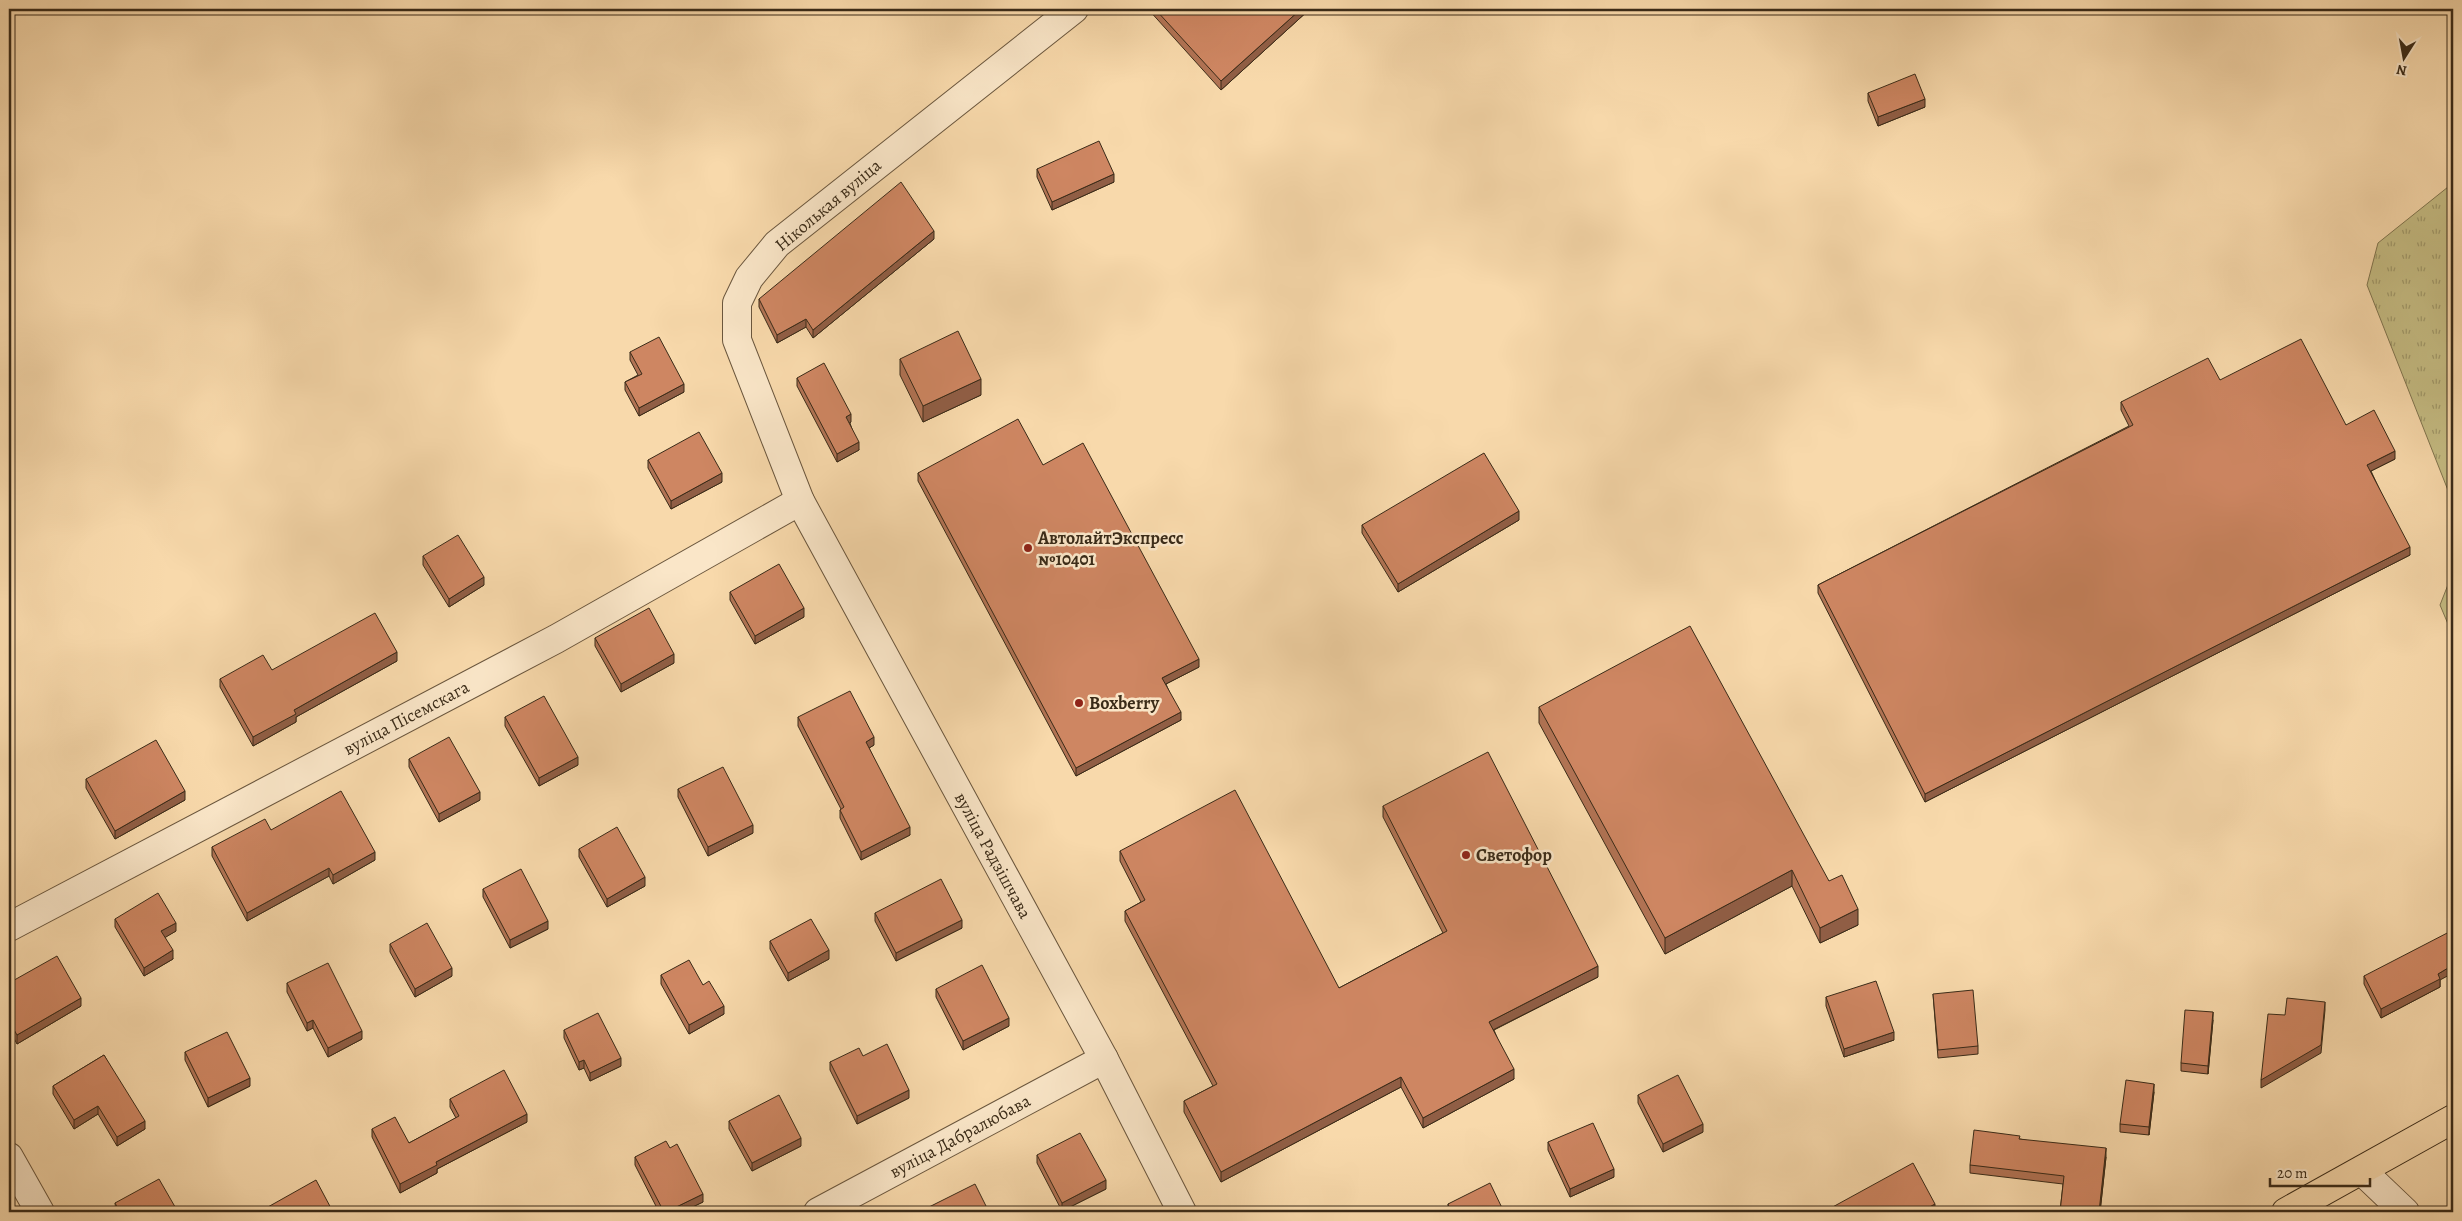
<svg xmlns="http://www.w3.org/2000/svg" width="2462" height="1221" viewBox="0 0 2462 1221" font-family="Alegreya,serif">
	<defs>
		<pattern id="grass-tufts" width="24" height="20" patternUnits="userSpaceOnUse" patternTransform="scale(1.25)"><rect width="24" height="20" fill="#c5bc83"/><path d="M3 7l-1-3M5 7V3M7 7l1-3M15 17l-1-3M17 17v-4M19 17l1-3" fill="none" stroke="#a1996a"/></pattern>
	</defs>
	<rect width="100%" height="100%" fill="#f8d9ab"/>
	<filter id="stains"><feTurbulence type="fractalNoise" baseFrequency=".004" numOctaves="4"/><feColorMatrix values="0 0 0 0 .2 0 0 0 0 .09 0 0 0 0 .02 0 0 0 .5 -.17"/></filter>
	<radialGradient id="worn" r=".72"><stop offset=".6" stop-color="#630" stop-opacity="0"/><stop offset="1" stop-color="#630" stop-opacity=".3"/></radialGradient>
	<g fill="url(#grass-tufts)" stroke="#80744e">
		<path d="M 2453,183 L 2453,503 L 2367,285 L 2378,243 Z"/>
		<path d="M 2453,572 L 2453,621 L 2448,624 L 2440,605 Z"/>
	</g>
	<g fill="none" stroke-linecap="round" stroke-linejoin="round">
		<defs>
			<g id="minor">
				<path id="s1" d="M 1074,9 L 777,244 L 749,278 L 737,303 L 737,340 L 800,501 L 1104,1059 L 1182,1212"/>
				<path id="s2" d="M 9,927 L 556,639 L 800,501"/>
				<path d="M 9,1157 L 40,1212"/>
				<path d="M 2362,1171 L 2405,1212"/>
				<path id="s3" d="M 818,1212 L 1104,1059"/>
			</g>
			<path id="primary" d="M 2286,1212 L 2453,1119"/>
		</defs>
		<use href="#minor" stroke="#6a563d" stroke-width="30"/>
		<use href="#primary" stroke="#3a2b18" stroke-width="30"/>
		<use href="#minor" stroke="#fae6c8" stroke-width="28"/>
		<use href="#primary" stroke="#f8d9ab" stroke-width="28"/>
	</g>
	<g fill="#b17354" stroke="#3a2b18">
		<path d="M 1148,9 L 1310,9 L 1221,90 Z"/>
		<path d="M 1868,93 L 1925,107 L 1878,126 L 1868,101 Z"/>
		<path d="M 1037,169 L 1114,182 L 1052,210 L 1037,177 Z"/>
		<path d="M 934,239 L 813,338 L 806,327 L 777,343 L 759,307 L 759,299 Z"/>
		<path d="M 630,352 L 684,392 L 639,416 L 625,390 L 625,382 L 638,375 L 630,360 Z"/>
		<path d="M 900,359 L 981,395 L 923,422 L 900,375 Z"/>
		<path d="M 797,378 L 851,422 L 850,423 L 859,450 L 837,462 L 797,386 Z"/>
		<path d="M 2220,380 L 2346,425 L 2395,459 L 2371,471 L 2410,555 L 1925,802 L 1818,593 L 1818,585 L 2129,426 L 2121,410 L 2121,402 Z"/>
		<path d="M 648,460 L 722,482 L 671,509 L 648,468 Z"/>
		<path d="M 1043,465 L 1199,667 L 1166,684 L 1181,720 L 1076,776 L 918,481 L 918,473 Z"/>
		<path d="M 1519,520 L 1398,592 L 1362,533 L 1362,525 Z"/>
		<path d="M 423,556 L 484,585 L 449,607 L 423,565 Z"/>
		<path d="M 730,592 L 804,617 L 755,644 L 730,600 Z"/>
		<path d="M 595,638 L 674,663 L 621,692 L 595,646 Z"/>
		<path d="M 397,661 L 296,717 L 296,722 L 253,746 L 220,687 L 220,679 L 272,670 Z"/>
		<path d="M 1539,707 L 1829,881 L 1858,925 L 1820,943 L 1792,886 L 1665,954 L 1539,723 Z"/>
		<path d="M 505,717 L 578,765 L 539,786 L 505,726 Z"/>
		<path d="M 798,717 L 874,745 L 869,748 L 910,835 L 861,860 L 840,818 L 840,810 L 841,809 L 798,726 Z"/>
		<path d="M 409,759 L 480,800 L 439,822 L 409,767 Z"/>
		<path d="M 86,779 L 185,800 L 115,839 L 86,788 Z"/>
		<path d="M 678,789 L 753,833 L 708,856 L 678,797 Z"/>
		<path d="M 1383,806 L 1598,977 L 1494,1030 L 1514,1079 L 1423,1128 L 1401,1087 L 1221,1182 L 1184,1112 L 1184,1101 L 1213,1086 L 1125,921 L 1125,911 L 1141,902 L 1120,861 L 1120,851 L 1339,988 L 1443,933 L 1383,817 Z"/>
		<path d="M 271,830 L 375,860 L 333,884 L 329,876 L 247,921 L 212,856 L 212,847 Z"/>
		<path d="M 579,849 L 645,886 L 607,907 L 579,857 Z"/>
		<path d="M 483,889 L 548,929 L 510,948 L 483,897 Z"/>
		<path d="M 875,913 L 962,928 L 896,961 L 875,921 Z"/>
		<path d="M 115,919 L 176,931 L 165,937 L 173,959 L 144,976 L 115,927 Z"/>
		<path d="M 770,941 L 829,959 L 788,981 L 770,949 Z"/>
		<path d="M 390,944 L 452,976 L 415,997 L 390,952 Z"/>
		<path d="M 661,975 L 703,985 L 724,1014 L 689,1034 L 661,984 Z"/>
		<path d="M 2364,976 L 2440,980 L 2440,987 L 2381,1018 L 2364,984 Z"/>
		<path d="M 9,983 L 81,1006 L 17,1044 L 9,1029 Z"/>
		<path d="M 287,983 L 362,1039 L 328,1057 L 313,1028 L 307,1031 L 287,992 Z"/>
		<path d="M 936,989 L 1009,1026 L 963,1050 L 936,997 Z"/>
		<path d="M 1933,994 L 1978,1046 L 1978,1054 L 1938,1058 Z"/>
		<path d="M 1826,997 L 1894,1040 L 1844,1057 L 1826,1006 Z"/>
		<path d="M 2213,1020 L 2208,1074 L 2181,1071 L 2181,1063 Z"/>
		<path d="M 564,1030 L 621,1066 L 590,1081 L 584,1068 L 579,1070 L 564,1038 Z"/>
		<path d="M 185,1052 L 250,1086 L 208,1107 L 185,1060 Z"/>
		<path d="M 104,1055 L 145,1129 L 117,1146 L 98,1114 L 74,1129 L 53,1094 L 53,1086 Z"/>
		<path d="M 863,1056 L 909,1098 L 857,1124 L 830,1070 L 830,1062 Z"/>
		<path d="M 2154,1092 L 2149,1135 L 2120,1132 L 2120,1124 Z"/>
		<path d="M 1638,1095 L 1703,1132 L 1663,1152 L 1638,1103 Z"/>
		<path d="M 450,1099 L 527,1122 L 437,1169 L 437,1173 L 400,1193 L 372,1137 L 372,1129 L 409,1143 L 456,1118 L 450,1107 Z"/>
		<path d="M 729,1121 L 801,1146 L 752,1171 L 729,1129 Z"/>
		<path d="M 2020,1139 L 2106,1157 L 2100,1212 L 2060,1212 L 2063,1184 L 1970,1173 L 1970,1165 Z"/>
		<path d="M 1548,1142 L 1614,1177 L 1570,1197 L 1548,1150 Z"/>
		<path d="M 670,1148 L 703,1202 L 682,1212 L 659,1212 L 635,1165 L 635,1157 Z"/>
		<path d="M 1037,1155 L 1106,1189 L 1062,1211 L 1037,1163 Z"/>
		<path d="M 115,1203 L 178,1212 L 116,1212 Z"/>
		<path d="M 1448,1204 L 1504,1212 L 1448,1212 Z"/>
	</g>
	<g fill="#905e45" stroke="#3a2b18">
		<path d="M 1301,9 L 1310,9 L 1221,90 L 1221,81 Z"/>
		<path d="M 1925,99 L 1925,107 L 1878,126 L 1878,117 Z"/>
		<path d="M 1114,174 L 1114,182 L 1052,210 L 1052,202 Z"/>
		<path d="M 934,231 L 934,239 L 813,338 L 813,330 Z"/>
		<path d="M 806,319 L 806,327 L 777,343 L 777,335 Z"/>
		<path d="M 981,379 L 981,395 L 923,422 L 923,406 Z"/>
		<path d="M 684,384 L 684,392 L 639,416 L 639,408 Z"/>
		<path d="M 851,414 L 851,422 L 846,425 L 846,417 Z"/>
		<path d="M 859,442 L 859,450 L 837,462 L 837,454 Z"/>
		<path d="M 2395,451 L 2395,459 L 2367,473 L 2367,465 Z"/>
		<path d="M 722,473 L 722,482 L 671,509 L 671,501 Z"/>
		<path d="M 1519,511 L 1519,520 L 1398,592 L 1398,584 Z"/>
		<path d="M 2410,547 L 2410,555 L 1925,802 L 1925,794 Z"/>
		<path d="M 484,577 L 484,585 L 449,607 L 449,599 Z"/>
		<path d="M 804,608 L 804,617 L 755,644 L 755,636 Z"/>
		<path d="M 397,652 L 397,661 L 296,717 L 296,722 L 253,746 L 253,737 L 294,710 Z"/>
		<path d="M 674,654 L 674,663 L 621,692 L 621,684 Z"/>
		<path d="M 1199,659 L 1199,667 L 1162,686 L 1162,678 Z"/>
		<path d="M 1181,712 L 1181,720 L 1076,776 L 1076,768 Z"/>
		<path d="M 874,737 L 874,745 L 866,750 L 866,742 Z"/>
		<path d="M 578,757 L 578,765 L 539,786 L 539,778 Z"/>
		<path d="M 185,791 L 185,800 L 115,839 L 115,831 Z"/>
		<path d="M 480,792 L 480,800 L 439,822 L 439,814 Z"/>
		<path d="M 753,825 L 753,833 L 708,856 L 708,847 Z"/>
		<path d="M 910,827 L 910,835 L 861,860 L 861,852 Z"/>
		<path d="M 375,852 L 375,860 L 333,884 L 333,875 Z"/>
		<path d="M 329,868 L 329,876 L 247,921 L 247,913 Z"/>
		<path d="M 1792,870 L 1792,886 L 1665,954 L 1665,938 Z"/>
		<path d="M 645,877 L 645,886 L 607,907 L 607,899 Z"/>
		<path d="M 1858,909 L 1858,925 L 1820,943 L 1820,928 Z"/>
		<path d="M 962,920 L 962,928 L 896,961 L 896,953 Z"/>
		<path d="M 548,921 L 548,929 L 510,948 L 510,940 Z"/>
		<path d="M 176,923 L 176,931 L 161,940 L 161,931 Z"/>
		<path d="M 173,950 L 173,959 L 144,976 L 144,968 Z"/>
		<path d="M 829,950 L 829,959 L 788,981 L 788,973 Z"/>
		<path d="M 2453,965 L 2453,973 L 2440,980 L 2440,987 L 2381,1018 L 2381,1009 L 2438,974 Z"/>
		<path d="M 1598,966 L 1598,977 L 1489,1032 L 1489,1022 Z"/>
		<path d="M 452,968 L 452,976 L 415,997 L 415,989 Z"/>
		<path d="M 81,998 L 81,1006 L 17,1044 L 17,1035 Z"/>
		<path d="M 2325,1002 L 2325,1010 L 2321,1053 L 2261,1088 L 2261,1080 Z"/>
		<path d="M 724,1006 L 724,1014 L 689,1034 L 689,1025 Z"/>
		<path d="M 2213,1012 L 2213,1020 L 2208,1074 L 2208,1066 Z"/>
		<path d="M 1009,1018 L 1009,1026 L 963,1050 L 963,1041 Z"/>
		<path d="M 313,1020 L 313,1028 L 307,1031 L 307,1023 Z"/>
		<path d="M 362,1031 L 362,1039 L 328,1057 L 328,1048 Z"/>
		<path d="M 1894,1032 L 1894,1040 L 1844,1057 L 1844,1049 Z"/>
		<path d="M 621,1058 L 621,1066 L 590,1081 L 590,1073 Z"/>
		<path d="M 584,1060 L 584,1068 L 579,1070 L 579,1062 Z"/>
		<path d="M 1514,1069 L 1514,1079 L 1423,1128 L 1423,1118 Z"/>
		<path d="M 1401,1077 L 1401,1087 L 1221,1182 L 1221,1172 Z"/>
		<path d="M 250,1078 L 250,1086 L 208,1107 L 208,1098 Z"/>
		<path d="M 2154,1084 L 2154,1092 L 2149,1135 L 2149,1127 Z"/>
		<path d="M 909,1090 L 909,1098 L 857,1124 L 857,1116 Z"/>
		<path d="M 98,1106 L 98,1114 L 74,1129 L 74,1120 Z"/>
		<path d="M 527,1114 L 527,1122 L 437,1169 L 437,1173 L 400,1193 L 400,1184 L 436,1162 Z"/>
		<path d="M 145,1121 L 145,1129 L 117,1146 L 117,1137 Z"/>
		<path d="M 1703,1124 L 1703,1132 L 1663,1152 L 1663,1144 Z"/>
		<path d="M 801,1138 L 801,1146 L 752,1171 L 752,1163 Z"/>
		<path d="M 2106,1148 L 2106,1157 L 2100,1212 L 2099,1212 Z"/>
		<path d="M 1614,1169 L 1614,1177 L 1570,1197 L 1570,1189 Z"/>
		<path d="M 1106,1180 L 1106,1189 L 1062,1211 L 1062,1203 Z"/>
		<path d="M 703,1194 L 703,1202 L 682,1212 L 666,1212 Z"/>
		<path d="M 1935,1204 L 1935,1212 L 1920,1212 Z"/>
	</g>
	<g fill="#ce8662" stroke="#3a2b18">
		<path d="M 1155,9 L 1301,9 L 1221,81 Z"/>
		<path d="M 1915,74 L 1925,99 L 1878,117 L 1868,93 Z"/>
		<path d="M 1099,141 L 1114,174 L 1052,202 L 1037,169 Z"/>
		<path d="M 901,182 L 934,231 L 813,330 L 806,319 L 777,335 L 759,299 Z"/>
		<path d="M 958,331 L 981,379 L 923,406 L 900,359 Z"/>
		<path d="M 659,337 L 684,384 L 639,408 L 625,382 L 642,374 L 630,352 Z"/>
		<path d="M 2301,339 L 2346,425 L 2374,410 L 2395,451 L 2367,465 L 2410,547 L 1925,794 L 1818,585 L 2133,425 L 2121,402 L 2208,358 L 2220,380 Z"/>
		<path d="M 824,363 L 851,414 L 846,417 L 859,442 L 837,454 L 797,378 Z"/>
		<path d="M 1018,419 L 1043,465 L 1083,443 L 1199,659 L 1162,678 L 1181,712 L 1076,768 L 918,473 Z"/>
		<path d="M 699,432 L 722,473 L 671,501 L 648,460 Z"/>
		<path d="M 1484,453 L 1519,511 L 1398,584 L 1362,525 Z"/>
		<path d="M 458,535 L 484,577 L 449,599 L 423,556 Z"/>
		<path d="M 779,564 L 804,608 L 755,636 L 730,592 Z"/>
		<path d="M 649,608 L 674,654 L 621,684 L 595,638 Z"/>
		<path d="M 375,613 L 397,652 L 294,710 L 296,714 L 253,737 L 220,679 L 263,655 L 272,670 Z"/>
		<path d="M 1690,626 L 1829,881 L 1842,875 L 1858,909 L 1820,928 L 1792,870 L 1665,938 L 1539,707 Z"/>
		<path d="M 850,691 L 874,737 L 866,742 L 910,827 L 861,852 L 840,810 L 844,807 L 798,717 Z"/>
		<path d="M 544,696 L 578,757 L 539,778 L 505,717 Z"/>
		<path d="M 449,737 L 480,792 L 439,814 L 409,759 Z"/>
		<path d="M 156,740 L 185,791 L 115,831 L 86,779 Z"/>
		<path d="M 1488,752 L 1598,966 L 1489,1022 L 1514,1069 L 1423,1118 L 1401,1077 L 1221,1172 L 1184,1101 L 1217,1084 L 1125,911 L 1145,900 L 1120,851 L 1235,790 L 1339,988 L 1447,931 L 1383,806 Z"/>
		<path d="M 723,767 L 753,825 L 708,847 L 678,789 Z"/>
		<path d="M 341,791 L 375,852 L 333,875 L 329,868 L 247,913 L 212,847 L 265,819 L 271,830 Z"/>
		<path d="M 617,827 L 645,877 L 607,899 L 579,849 Z"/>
		<path d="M 521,869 L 548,921 L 510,940 L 483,889 Z"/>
		<path d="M 941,879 L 962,920 L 896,953 L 875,913 Z"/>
		<path d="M 158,893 L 176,923 L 161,931 L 173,950 L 144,968 L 115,919 Z"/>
		<path d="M 811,919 L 829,950 L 788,973 L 770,941 Z"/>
		<path d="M 427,923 L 452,968 L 415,989 L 390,944 Z"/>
		<path d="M 2453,930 L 2453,965 L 2438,974 L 2440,979 L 2381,1009 L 2364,976 Z"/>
		<path d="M 57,956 L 81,998 L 17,1035 L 9,1021 L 9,983 Z"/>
		<path d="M 689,960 L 703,985 L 709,981 L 724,1006 L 689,1025 L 661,975 Z"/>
		<path d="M 328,963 L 362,1031 L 328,1048 L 313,1020 L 307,1023 L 287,983 Z"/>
		<path d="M 982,965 L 1009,1018 L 963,1041 L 936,989 Z"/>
		<path d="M 1876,981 L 1894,1032 L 1844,1049 L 1826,997 Z"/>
		<path d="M 1973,990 L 1978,1046 L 1938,1050 L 1933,994 Z"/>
		<path d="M 2287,998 L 2325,1002 L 2321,1045 L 2261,1080 L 2268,1014 L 2285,1015 Z"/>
		<path d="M 2185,1010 L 2213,1012 L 2208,1066 L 2181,1063 Z"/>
		<path d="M 598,1013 L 621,1058 L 590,1073 L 584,1060 L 579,1062 L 564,1030 Z"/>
		<path d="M 227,1032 L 250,1078 L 208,1098 L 185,1052 Z"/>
		<path d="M 887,1044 L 909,1090 L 857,1116 L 830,1062 L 859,1048 L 863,1056 Z"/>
		<path d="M 104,1055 L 145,1121 L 117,1137 L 98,1106 L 74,1120 L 53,1086 Z"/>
		<path d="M 504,1070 L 527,1114 L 436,1162 L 437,1165 L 400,1184 L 372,1129 L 395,1117 L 409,1143 L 459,1116 L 450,1099 Z"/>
		<path d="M 1678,1075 L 1703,1124 L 1663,1144 L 1638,1095 Z"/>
		<path d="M 2126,1080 L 2154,1084 L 2149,1127 L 2120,1124 Z"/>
		<path d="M 779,1095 L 801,1138 L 752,1163 L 729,1121 Z"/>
		<path d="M 1593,1123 L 1614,1169 L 1570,1189 L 1548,1142 Z"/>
		<path d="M 1974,1130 L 2020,1136 L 2019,1139 L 2106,1148 L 2099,1212 L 2060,1212 L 2064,1176 L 1970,1165 Z"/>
		<path d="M 1080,1133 L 1106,1180 L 1062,1203 L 1037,1155 Z"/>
		<path d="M 666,1141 L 670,1148 L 677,1144 L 703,1194 L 666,1212 L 664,1212 L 635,1157 Z"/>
		<path d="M 1913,1163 L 1935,1204 L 1920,1212 L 1831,1212 L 1829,1209 Z"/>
		<path d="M 159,1179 L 178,1212 L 120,1212 L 115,1203 Z"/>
		<path d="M 316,1180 L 333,1212 L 259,1212 Z"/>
		<path d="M 1490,1183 L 1504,1212 L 1451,1212 L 1448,1204 Z"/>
		<path d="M 975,1184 L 989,1212 L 932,1212 L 929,1207 Z"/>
	</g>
	<g fill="#8f2418" stroke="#fae6c8" stroke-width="2">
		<circle cx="1028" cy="548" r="5"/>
		<circle cx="1079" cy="703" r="5"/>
		<circle cx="1466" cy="855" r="5"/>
	</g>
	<g text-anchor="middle" stroke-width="5" stroke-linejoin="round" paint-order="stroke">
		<g font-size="18" fill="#3a2b18" stroke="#fae6c8">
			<text transform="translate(828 205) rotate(-40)" y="6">Ніколькая вуліца</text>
			<text dy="6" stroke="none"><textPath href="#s2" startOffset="449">вуліца Пісемскага</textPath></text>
			<text dy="6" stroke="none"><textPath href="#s1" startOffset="1064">вуліца Радзішчава</textPath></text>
			<text dy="6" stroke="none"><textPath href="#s3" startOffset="161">вуліца Дабралюбава</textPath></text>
		</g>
		<g font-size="18" font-weight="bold" fill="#3a2b18" stroke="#fae6c8" text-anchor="start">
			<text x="1038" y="544">АвтолайтЭкспресс<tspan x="1038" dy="21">№10401</tspan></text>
			<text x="1089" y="709">Boxberry</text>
			<text x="1476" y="861">Светофор</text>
		</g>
	</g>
	<rect width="2462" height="1221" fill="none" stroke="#f8d9ab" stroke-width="30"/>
	<rect x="10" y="10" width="2442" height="1201" fill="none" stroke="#3a2b18" stroke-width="2.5"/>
	<rect x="15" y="15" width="2432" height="1191" fill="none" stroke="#3a2b18"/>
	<g transform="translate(2404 58) rotate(191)" stroke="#fae6c8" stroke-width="4" paint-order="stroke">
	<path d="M0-4L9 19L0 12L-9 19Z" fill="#3a2b18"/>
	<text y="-8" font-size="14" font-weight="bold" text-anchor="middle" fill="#3a2b18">N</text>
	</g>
	<path d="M2270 1178v8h100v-8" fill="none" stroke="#3a2b18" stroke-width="2.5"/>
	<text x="2277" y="1178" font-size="15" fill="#3a2b18" stroke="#fae6c8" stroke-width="4" paint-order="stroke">20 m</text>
	<rect width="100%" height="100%" filter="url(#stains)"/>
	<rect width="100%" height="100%" fill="url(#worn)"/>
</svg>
